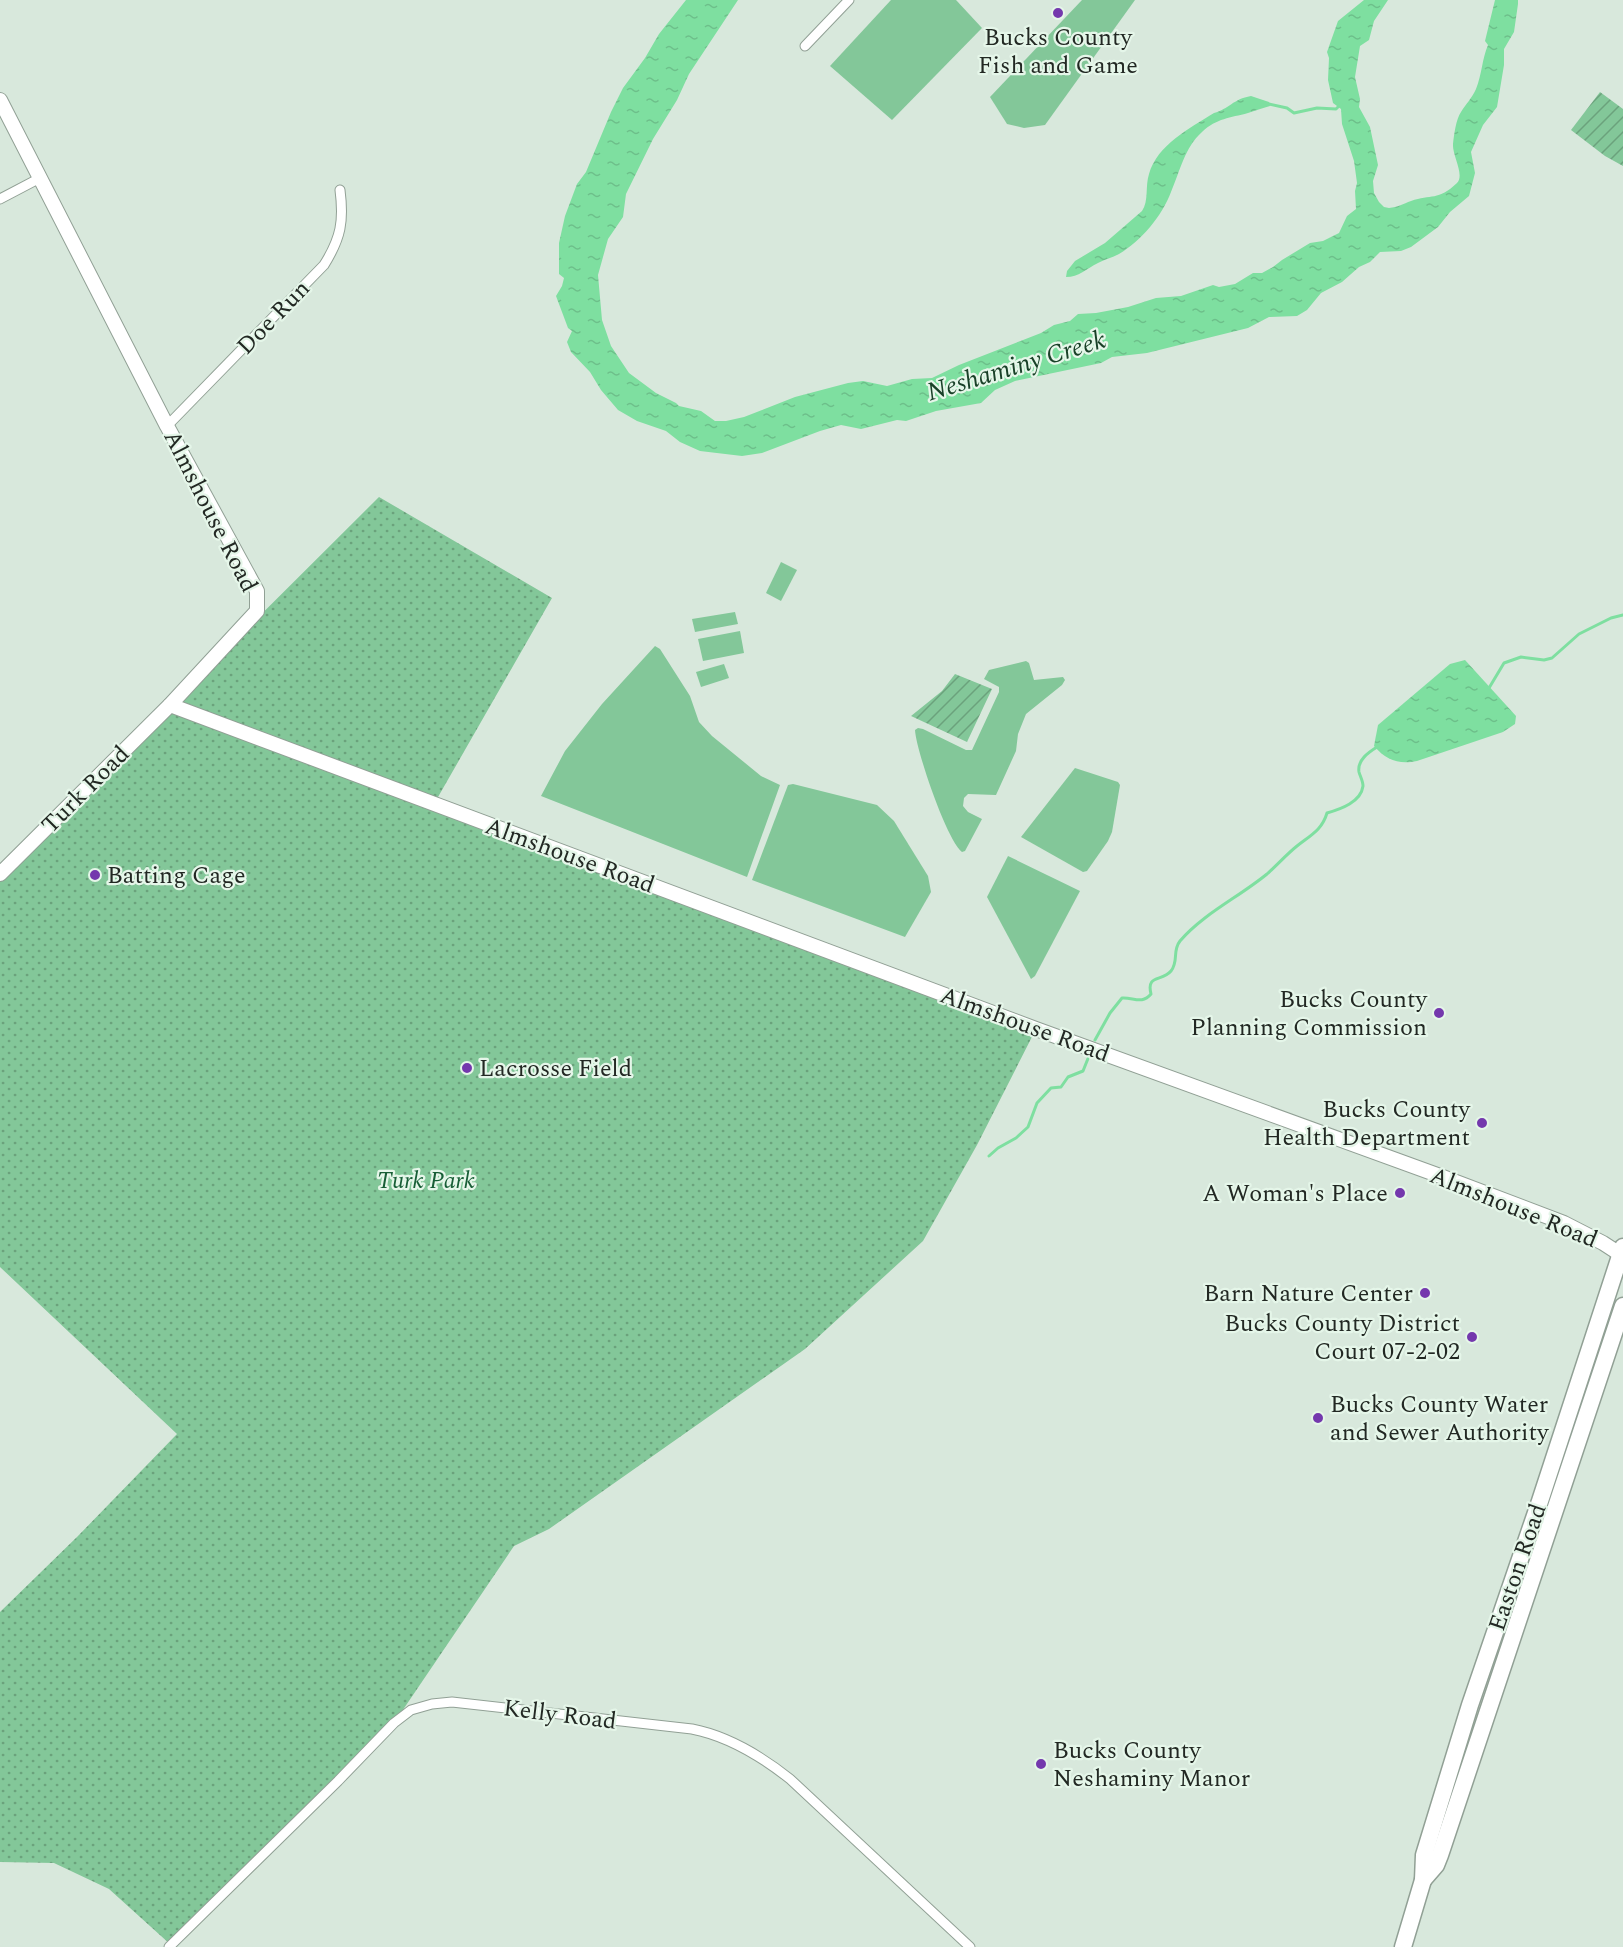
<svg xmlns="http://www.w3.org/2000/svg" width="1623" height="1947" viewBox="0 0 1623 1947" font-family="Spectral,serif">
	<defs>
		<pattern id="park-dots" width="8" height="8" patternUnits="userSpaceOnUse" patternTransform="scale(1.5)"><rect width="8" height="8" fill="#83c799"/><path d="M2 2h.1M6 6h.1" fill="none" stroke="#6ba27c" stroke-width="1.8" stroke-linecap="round"/></pattern>
		<pattern id="garden-furrows" width="10" height="10" patternUnits="userSpaceOnUse" patternTransform="scale(1.5)"><rect width="10" height="10" fill="#83c799"/><path d="M-1 1l2-2M0 10L10 0M9 11l2-2" fill="none" stroke="#6ba27c"/></pattern>
		<pattern id="water-ripples" width="26" height="14" patternUnits="userSpaceOnUse" patternTransform="scale(1.5)"><rect width="26" height="14" fill="#7edfa0"/><path d="M2 4q2-2 4 0t4 0M15 11q2-2 4 0t4 0" fill="none" stroke="#6dbf8a"/></pattern>
	</defs>
	<rect width="100%" height="100%" fill="#d8e8dc"/>
	<g fill="#83c799">
		<path d="M 891,0 L 956,0 L 982,28 L 892,120 L 830,66 Z"/>
		<path d="M 1082,0 L 1135,0 L 1045,125 L 1024,128 L 1007,124 L 990,97 Z"/>
		<path d="M 781,562 L 797,570 L 781,601 L 766,593 Z"/>
		<path d="M 735,612 L 738,624 L 695,632 L 692,619 Z"/>
		<path d="M 740,631 L 744,653 L 703,661 L 698,639 Z"/>
		<path d="M 655,646 L 660,649 L 690,696 L 699,722 L 712,736 L 761,776 L 780,785 L 747,877 L 541,796 L 565,751 L 602,704 Z"/>
		<path d="M 1026,661 L 1029,663 L 1034,680 L 1063,677 L 1065,680 L 1062,685 L 1026,714 L 1018,734 L 1016,751 L 996,795 L 968,794 L 964,798 L 963,806 L 968,812 L 982,819 L 965,851 L 962,852 C 947,841 916,750 915,730 L 918,728 L 923,729 L 966,750 L 972,750 L 999,692 L 999,687 L 984,679 L 989,670 Z"/>
		<path d="M 724,664 L 729,678 L 701,687 L 696,672 Z"/>
		<path d="M 1075,768 L 1118,782 L 1120,785 L 1112,832 L 1108,841 L 1087,871 L 1083,872 L 1021,837 Z"/>
		<path d="M 793,784 L 877,805 L 894,821 L 928,876 L 931,892 L 905,937 L 752,880 L 788,785 Z"/>
		<path d="M 1008,856 L 1080,891 L 1035,976 L 1031,979 L 987,897 Z"/>
	</g>
	<path fill="url(#park-dots)" d="M 379,497 L 552,598 L 434,804 L 1036,1029 L 977,1145 L 923,1241 L 805,1349 L 549,1529 L 514,1546 L 394,1723 L 171,1945 L 109,1889 L 54,1863 L 0,1862 L 0,1612 L 78,1536 L 177,1434 L 0,1267 L 0,879 L 170,705 Z"/>
	<g fill="url(#garden-furrows)">
		<path d="M 1600,92 L 1623,109 L 1623,166 L 1605,156 L 1571,130 Z"/>
		<path d="M 955,674 L 992,689 L 967,742 L 911,716 L 942,691 Z"/>
	</g>
	<g fill="url(#water-ripples)">
		<path d="M 686,0 L 738,0 L 689,74 L 677,100 L 653,139 L 626,194 L 623,217 L 608,239 L 598,275 L 602,320 L 611,346 L 629,373 L 656,393 L 676,403 L 679,406 L 701,411 L 715,421 L 726,421 L 744,417 L 795,397 L 848,383 L 863,381 L 887,386 L 912,379 L 932,378 L 959,365 L 1041,333 L 1054,325 L 1070,321 L 1078,314 L 1096,313 L 1128,307 L 1156,298 L 1181,296 L 1213,285 L 1219,287 L 1235,284 L 1253,273 L 1262,273 L 1273,267 L 1282,260 L 1310,243 L 1323,241 L 1339,233 L 1347,216 L 1356,209 L 1355,191 L 1357,183 L 1354,161 L 1342,124 L 1341,109 L 1333,103 L 1328,80 L 1329,58 L 1327,52 L 1338,21 L 1364,0 L 1388,0 L 1374,21 L 1369,40 L 1360,46 L 1355,77 L 1360,99 L 1359,107 L 1370,127 L 1378,165 L 1373,181 L 1374,193 L 1379,202 L 1384,207 L 1389,208 C 1398,207 1403,204 1411,201 C 1431,194 1438,201 1457,183 C 1465,175 1452,155 1453,144 C 1454,135 1456,119 1461,112 C 1466,104 1472,98 1476,89 C 1482,74 1482,59 1488,45 L 1485,41 L 1495,0 L 1518,0 L 1518,4 L 1514,32 L 1504,49 L 1504,65 L 1497,107 L 1483,125 L 1471,152 L 1475,173 L 1469,196 L 1450,212 L 1438,227 L 1411,247 L 1401,251 L 1380,252 L 1370,262 L 1359,267 L 1342,282 L 1321,293 L 1307,310 L 1297,316 L 1269,317 L 1248,328 L 1147,353 L 1112,357 L 1101,363 L 1015,381 L 995,390 L 981,403 L 936,411 L 906,421 L 897,420 L 861,429 L 841,425 L 820,431 L 762,453 L 742,456 L 700,451 L 680,442 L 666,431 L 637,421 L 618,410 L 601,390 L 590,372 L 571,352 L 567,342 L 572,331 L 568,328 L 556,296 L 562,286 L 564,278 L 559,274 L 559,243 L 565,216 L 577,184 L 586,172 L 611,112 L 623,88 L 645,58 L 659,34 Z"/>
		<path d="M 1251,96 L 1269,102 L 1270,106 C 1262,108 1255,111 1248,113 C 1230,118 1217,118 1202,132 C 1185,147 1180,171 1171,192 C 1162,216 1141,241 1119,254 C 1112,258 1105,259 1098,263 C 1086,269 1079,277 1066,277 L 1067,271 L 1075,261 L 1105,243 L 1142,211 C 1149,201 1145,186 1149,174 C 1157,145 1190,128 1214,113 C 1229,109 1233,99 1251,96 Z"/>
		<path d="M 1465,660 L 1516,716 L 1515,724 L 1503,732 L 1417,761 C 1399,765 1386,760 1374,746 L 1378,725 L 1450,664 Z"/>
	</g>
	<g fill="none" stroke-linecap="round" stroke-linejoin="round">
		<g stroke="#7edfa0" stroke-width="3">
			<path d="M 1269,104 L 1287,108 L 1294,113 L 1317,108 L 1336,109 L 1341,104"/>
			<path d="M 1489,688 L 1504,663 L 1521,657 L 1544,660 L 1552,658 L 1579,634 L 1611,618 L 1623,615"/>
			<path d="M 1095,1040 L 1110,1013 L 1122,998 C 1133,997 1142,1005 1151,994 C 1146,974 1162,982 1171,971 C 1179,961 1172,951 1180,941 C 1203,914 1239,897 1267,874 C 1277,865 1287,854 1297,846 C 1311,835 1322,830 1327,813 C 1341,809 1361,802 1363,786 C 1363,781 1360,776 1359,772 C 1357,760 1369,752 1377,747"/>
			<path d="M 989,1156 L 998,1148 L 1016,1138 L 1028,1127 L 1037,1103 L 1051,1088 L 1061,1087 L 1068,1077 L 1083,1071 L 1089,1056"/>
		</g>
		<defs>
			<g id="street">
				<path d="M 805,46 L 849,0"/>
				<path d="M 0,199 L 40,178"/>
				<path d="M 167,426 L 324,265 C 341,238 344,221 340,190"/>
				<path d="M 169,1947 L 338,1781 L 394,1723 L 411,1710 L 432,1704 L 452,1702 L 692,1729 C 728,1736 761,1756 790,1779 L 970,1947"/>
			</g>
			<g id="secondary">
				<path d="M 0,100 L 167,426 L 257,591 L 257,611 L 244,625 L 170,705 L 0,874"/>
				<path d="M 170,705 L 1036,1029 L 1443,1177 L 1564,1223 L 1603,1243 L 1623,1256"/>
			</g>
			<g id="highway">
				<path d="M 1423,1880 L 1436,1865 L 1440,1855 L 1623,1306"/>
				<path d="M 1403,1947 L 1423,1880 L 1424,1855 L 1470,1705 L 1540,1501 L 1623,1247"/>
			</g>
		</defs>
		<use href="#street" stroke="#91a095" stroke-width="11"/>
		<use href="#secondary" stroke="#91a095" stroke-width="16"/>
		<use href="#highway" stroke="#91a095" stroke-width="19"/>
		<use href="#street" stroke="#fff" stroke-width="9"/>
		<use href="#secondary" stroke="#fff" stroke-width="14"/>
		<use href="#highway" stroke="#fff" stroke-width="16"/>
	</g>
	<g fill="#7438ad" stroke="#e5f6e9" stroke-width="2">
		<circle cx="1058" cy="13" r="6"/>
		<circle cx="95" cy="875" r="6"/>
		<circle cx="1439" cy="1013" r="6"/>
		<circle cx="467" cy="1068" r="6"/>
		<circle cx="1482" cy="1123" r="6"/>
		<circle cx="1400" cy="1193" r="6"/>
		<circle cx="1425" cy="1293" r="6"/>
		<circle cx="1472" cy="1337" r="6"/>
		<circle cx="1318" cy="1418" r="6"/>
		<circle cx="1041" cy="1764" r="6"/>
	</g>
	<g text-anchor="middle" stroke-width="4.5" stroke-linejoin="round" paint-order="stroke">
		<g font-size="24" fill="#222823" stroke="#e5f6e9" text-anchor="end">
			<text x="1058" y="45" text-anchor="middle">Bucks County<tspan x="1058" dy="28">Fish and Game</tspan></text>
			<text x="107" y="883" text-anchor="start">Batting Cage</text>
			<text x="1427" y="1007">Bucks County<tspan x="1427" dy="28">Planning Commission</tspan></text>
			<text x="479" y="1076" text-anchor="start">Lacrosse Field</text>
			<text x="1470" y="1117">Bucks County<tspan x="1470" dy="28">Health Department</tspan></text>
			<text x="1388" y="1201">A Woman's Place</text>
			<text x="1413" y="1301">Barn Nature Center</text>
			<text x="1460" y="1331">Bucks County District<tspan x="1460" dy="28">Court 07-2-02</tspan></text>
			<text x="1330" y="1412" text-anchor="start">Bucks County Water<tspan x="1330" dy="28">and Sewer Authority</tspan></text>
			<text x="1053" y="1758" text-anchor="start">Bucks County<tspan x="1053" dy="28">Neshaminy Manor</tspan></text>
		</g>
		<g font-size="24" fill="#222823" stroke="#e5f6e9">
			<text transform="translate(273 317) rotate(-46)" y="8">Doe Run</text>
			<text transform="translate(211 511) rotate(63)" y="8">Almshouse Road</text>
			<text transform="translate(85 789) rotate(-45)" y="8">Turk Road</text>
			<text transform="translate(570 855) rotate(20)" y="8">Almshouse Road</text>
			<text transform="translate(1025 1024) rotate(20)" y="8">Almshouse Road</text>
			<text transform="translate(1514 1207) rotate(22)" y="8">Almshouse Road</text>
			<text transform="translate(1517 1567) rotate(-71)" y="8">Easton Road</text>
			<text transform="translate(560 1714) rotate(7)" y="8">Kelly Road</text>
		</g>
		<g font-size="24" font-style="italic" fill="#185e36" stroke="#e5f6e9">
			<text x="426" y="1188">Turk Park</text>
		</g>
		<g font-size="26" font-style="italic" fill="#194128" stroke="#e5f6e9">
			<text transform="translate(1016 365) rotate(-17)" y="9">Neshaminy Creek</text>
		</g>
	</g>
</svg>
